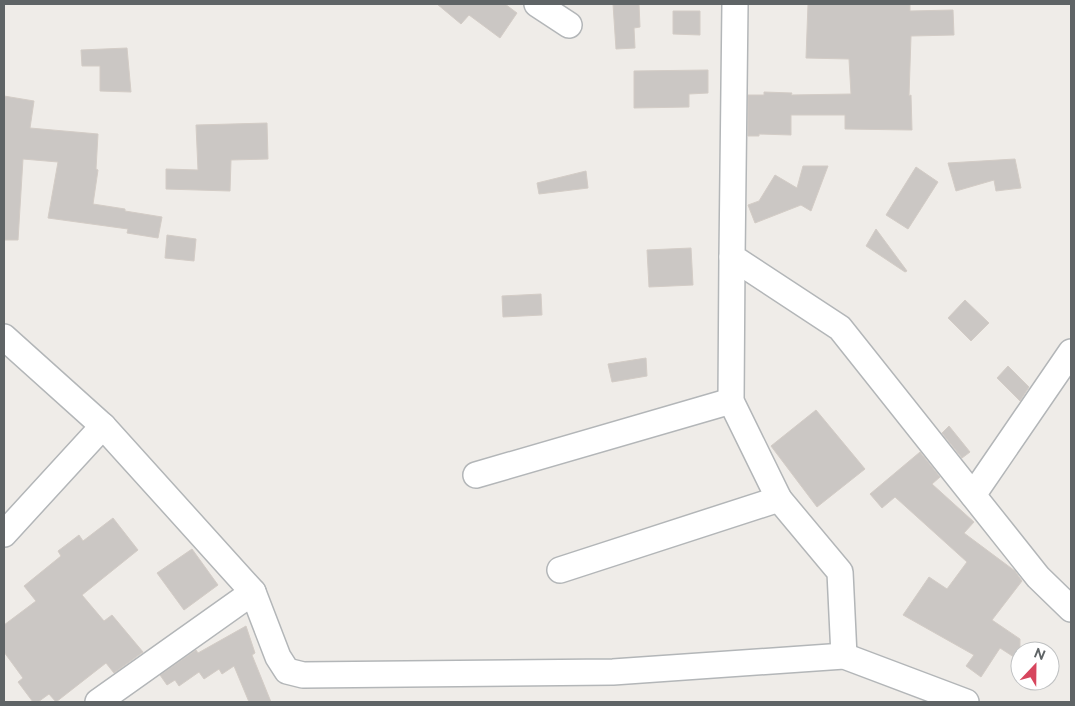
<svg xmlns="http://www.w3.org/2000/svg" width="1075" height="706" viewBox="0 0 1075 706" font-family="Raleway,sans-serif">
	<rect width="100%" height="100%" fill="#efece8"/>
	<g fill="#cbc7c4" stroke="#d3ccc6">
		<path d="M 437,4 L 505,4 L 517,13 L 500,38 L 469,15 L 461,24 Z"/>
		<path d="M 613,4 L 639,4 L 640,27 L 634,28 L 635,48 L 616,49 Z"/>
		<path d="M 808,4 L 910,4 L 910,11 L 953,10 L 954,35 L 911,36 L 909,96 L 911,95 L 912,130 L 845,129 L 845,115 L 791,115 L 791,135 L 759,134 L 759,136 L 748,136 L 748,95 L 764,95 L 764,92 L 792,93 L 791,95 L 851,94 L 849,59 L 806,58 Z"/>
		<path d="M 673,11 L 700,11 L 700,35 L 673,34 Z"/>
		<path d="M 127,48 L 131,92 L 100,91 L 100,66 L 82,66 L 81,50 Z"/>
		<path d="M 708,70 L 708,93 L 689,94 L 689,107 L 634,108 L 634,71 Z"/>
		<path d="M 4,96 L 34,101 L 30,128 L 98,134 L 96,169 L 98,170 L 93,204 L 125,209 L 125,211 L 162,217 L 158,238 L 127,233 L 128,229 L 48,218 L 58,162 L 23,159 L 18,240 L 4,240 Z"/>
		<path d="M 267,123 L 268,159 L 231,160 L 230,191 L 166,189 L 166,169 L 198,170 L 196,125 Z"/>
		<path d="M 1015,159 L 1021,188 L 996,191 L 994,180 L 956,191 L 948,163 Z"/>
		<path d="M 803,166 L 828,166 L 811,211 L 801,205 L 755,223 L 748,205 L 759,201 L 775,175 L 797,188 Z"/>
		<path d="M 916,167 L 938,182 L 908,229 L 886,215 Z"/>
		<path d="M 586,171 L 588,188 L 539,194 L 537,183 Z"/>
		<path d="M 876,229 L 907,271 L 905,272 L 866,246 Z"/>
		<path d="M 167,235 L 196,239 L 194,261 L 165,258 Z"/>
		<path d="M 691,248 L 693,285 L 649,287 L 647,250 Z"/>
		<path d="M 541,294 L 542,315 L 503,317 L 502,296 Z"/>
		<path d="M 965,300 L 989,323 L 971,341 L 948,318 Z"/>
		<path d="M 646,358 L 647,376 L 612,382 L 608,364 Z"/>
		<path d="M 1008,366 L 1029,387 L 1020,401 L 997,378 Z"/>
		<path d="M 816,410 L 865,469 L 817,507 L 771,446 Z"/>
		<path d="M 949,426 L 970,452 L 962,458 L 942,433 Z"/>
		<path d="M 920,452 L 940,477 L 932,484 L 974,522 L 964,533 L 1015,571 L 1022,581 L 992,620 L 1020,639 L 1020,661 L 1000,648 L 981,677 L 966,666 L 974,655 L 903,615 L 929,577 L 947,589 L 967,562 L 895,497 L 882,508 L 870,494 Z"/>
		<path d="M 113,518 L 138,550 L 82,595 L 104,621 L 112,615 L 143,652 L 114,673 L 106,663 L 56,702 L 49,694 L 38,702 L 33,702 L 18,682 L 23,678 L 4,652 L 4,625 L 36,601 L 24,586 L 61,556 L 58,551 L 79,535 L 83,541 Z"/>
		<path d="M 192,549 L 218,585 L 184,610 L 157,573 Z"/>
		<path d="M 246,626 L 255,653 L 252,655 L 271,702 L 249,702 L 234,666 L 222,674 L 219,669 L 204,679 L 199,672 L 179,686 L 175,680 L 167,685 L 160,675 L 196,650 L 198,653 Z"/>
	</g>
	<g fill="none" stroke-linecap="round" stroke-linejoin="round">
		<defs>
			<g id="minor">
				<path d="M 537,4 L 569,25"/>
				<path d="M 735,4 L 732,257 L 840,328 L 1038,577 L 1071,609"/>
				<path d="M 732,257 L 731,401 L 779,499 L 840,572 L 844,656"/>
				<path d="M 4,337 L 103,426 L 253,592 L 278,657 L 287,671 L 303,675 L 613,672 L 844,656 L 966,702"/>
				<path d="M 476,475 L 731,401"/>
				<path d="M 973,495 L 1071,352"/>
				<path d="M 4,534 L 103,426"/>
				<path d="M 560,570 L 779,499"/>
				<path d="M 98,702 L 253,592"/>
			</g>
		</defs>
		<use href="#minor" stroke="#b3b6b8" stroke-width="28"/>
		<use href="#minor" stroke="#fff" stroke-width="25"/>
	</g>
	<rect width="1075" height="706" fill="none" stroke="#5f6466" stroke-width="10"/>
	<g transform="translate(1035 666) rotate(22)"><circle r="24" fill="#ffffff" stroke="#bfc1c2"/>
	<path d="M0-4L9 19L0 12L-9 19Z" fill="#d7465e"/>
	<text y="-8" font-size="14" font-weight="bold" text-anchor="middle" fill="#5f6466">N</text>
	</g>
</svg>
